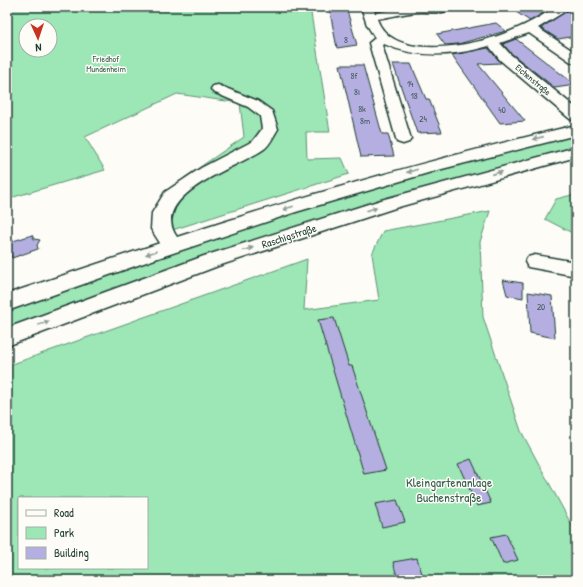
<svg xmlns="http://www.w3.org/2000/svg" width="583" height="587" viewBox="0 0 583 587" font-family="'Patrick Hand',sans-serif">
	<rect width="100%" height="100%" fill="#fdfcf7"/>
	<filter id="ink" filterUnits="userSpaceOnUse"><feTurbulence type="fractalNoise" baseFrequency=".025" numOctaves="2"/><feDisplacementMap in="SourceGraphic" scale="8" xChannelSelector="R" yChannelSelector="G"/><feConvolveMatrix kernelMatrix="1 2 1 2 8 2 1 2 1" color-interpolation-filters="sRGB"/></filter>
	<g filter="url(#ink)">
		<g fill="#9de6b5" stroke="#5e9274" fill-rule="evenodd">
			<path d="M 7,7 L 310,7 L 330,132 L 306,132 L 307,159 L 342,158 L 349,174 L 169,231 L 184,178 L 244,137 L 240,103 L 177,94 L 85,137 L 105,170 L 7,199 ZM 26,26 L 50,26 L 50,50 L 26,50 Z"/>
			<path d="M 576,130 L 576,152 L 439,189 L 7,337 L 7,303 L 172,245 Z"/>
			<path d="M 576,194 L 576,235 L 545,219 L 556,199 Z"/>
			<path d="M 490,211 L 480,242 L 483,317 L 521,431 L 576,533 L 576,580 L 7,580 L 7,366 L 307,259 L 304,310 L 379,300 L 372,254 L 383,231 ZM 19,498 L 147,498 L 147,568 L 19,568 Z"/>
		</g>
		<g fill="#b4afe0" stroke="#1f3d34">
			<path d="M 329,7 L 346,7 L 357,45 L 337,48 Z"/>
			<path d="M 544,7 L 553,7 L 530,21 L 516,12 Z"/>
			<path d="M 573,7 L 576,7 L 576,36 L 558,39 L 541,28 Z"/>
			<path d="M 496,23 L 506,31 L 458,44 L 445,45 L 437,34 Z"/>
			<path d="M 516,39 L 569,80 L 575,85 L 555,88 L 511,53 L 503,44 Z"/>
			<path d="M 488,48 L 501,63 L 478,64 L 525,121 L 500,123 L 452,55 Z"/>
			<path d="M 393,64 L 411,64 L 426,99 L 429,99 L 442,132 L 417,133 Z"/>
			<path d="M 340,65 L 363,65 L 382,134 L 388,134 L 394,156 L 361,157 Z"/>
			<path d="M 32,235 L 34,239 L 40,240 L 37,245 L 38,249 L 12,258 L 7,243 Z"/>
			<path d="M 503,280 L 523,283 L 523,298 L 507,295 Z"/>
			<path d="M 528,292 L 552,296 L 555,338 L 530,333 Z"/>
			<path d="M 334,318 L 349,366 L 352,366 L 386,470 L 364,474 L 318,320 Z"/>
			<path d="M 471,459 L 491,503 L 477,506 L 458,464 Z"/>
			<path d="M 397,500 L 405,522 L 382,527 L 375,504 Z"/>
			<path d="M 506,534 L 518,560 L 503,564 L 491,537 Z"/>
			<path d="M 417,558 L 424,580 L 398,580 L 393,562 Z"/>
		</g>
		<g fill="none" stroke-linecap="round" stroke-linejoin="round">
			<defs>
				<g id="minor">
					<path d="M 361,7 L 373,7 L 375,13 L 406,7 L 452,7 C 446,15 430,12 421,12 C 407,12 391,17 377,19 C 393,64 478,45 511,31 C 520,27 529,23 538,18 C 544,15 550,9 557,7 C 561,6 567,7 572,7 L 538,28 L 576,53 L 576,63 L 571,62 L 529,33 L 500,43 L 510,54 L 576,108 L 576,121 L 570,119 L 500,60 L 489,46 C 454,56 417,59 384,44 L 382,45 L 411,139 L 409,142 L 403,144 L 397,142 L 369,43 L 375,38 L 367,25 Z"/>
					<path d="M 218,85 L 258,101 L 272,111 L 278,129 C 274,135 270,145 264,149 C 239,167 147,195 177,237 C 308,194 441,157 576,125 L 576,135 L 438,170 L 296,212 L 155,259 L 7,311 L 7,294 L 160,243 L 151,229 L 152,213 L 165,192 L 201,168 L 253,141 L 262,129 L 260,116 L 248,107 L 213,92 L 211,89 L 213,86 Z"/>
					<path d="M 576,147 L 576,157 L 395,208 L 218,266 L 7,346 L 7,328 L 204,256 L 381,200 Z"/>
					<path d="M 535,255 L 576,262 L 576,276 L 528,267 L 525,262 L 528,257 Z"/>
				</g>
			</defs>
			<use href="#minor" stroke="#1f3d34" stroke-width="3"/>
			<use href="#minor" fill="#fdfcf7" fill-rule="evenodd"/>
		</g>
		<defs><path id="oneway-solid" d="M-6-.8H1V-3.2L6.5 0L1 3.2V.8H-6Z"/></defs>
		<g fill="#8e9c96">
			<use href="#oneway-solid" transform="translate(538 138) rotate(167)"/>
			<use href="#oneway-solid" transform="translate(412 171) rotate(164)"/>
			<use href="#oneway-solid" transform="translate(497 173) rotate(-15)"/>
			<use href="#oneway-solid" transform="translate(288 208) rotate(163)"/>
			<use href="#oneway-solid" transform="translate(372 209) rotate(-18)"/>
			<use href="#oneway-solid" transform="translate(248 249) rotate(-18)"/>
			<use href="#oneway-solid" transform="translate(151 253) rotate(161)"/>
			<use href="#oneway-solid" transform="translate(44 323) rotate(-20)"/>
		</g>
	</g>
	<g text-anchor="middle" stroke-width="3" stroke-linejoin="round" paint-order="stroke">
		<g font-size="9" fill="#445a5f">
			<text x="346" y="43">8</text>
			<text x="354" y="79">8f</text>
			<text x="410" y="87">14</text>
			<text x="357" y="95">8i</text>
			<text x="414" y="99">18</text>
			<text x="362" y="112">8k</text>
			<text x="502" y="113">40</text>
			<text x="423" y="122">24</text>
			<text x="365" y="124">8m</text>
			<text x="541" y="310">20</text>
		</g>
		<g font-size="9" fill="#385f4e" stroke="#fdfcf7">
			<text x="106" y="62">Friedhof<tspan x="106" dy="10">Mundenheim</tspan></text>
		</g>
		<g font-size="9" fill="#1f3d34" stroke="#fdfcf7">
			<text transform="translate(533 80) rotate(40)" y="3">Eichenstraße</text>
		</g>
		<g font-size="11" fill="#1f3d34" stroke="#fdfcf7">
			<text transform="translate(289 236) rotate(-18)" y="4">Raschigstraße</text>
		</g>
		<g font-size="13" fill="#385f4e" stroke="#fdfcf7">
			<text x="449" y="487">Kleingartenanlage<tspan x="449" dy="15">Buchenstraße</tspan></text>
		</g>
	</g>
	<rect width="583" height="587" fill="none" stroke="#fdfcf7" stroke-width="24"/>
	<rect x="12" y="12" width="559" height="563" fill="none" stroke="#1f3d34" stroke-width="1.5" filter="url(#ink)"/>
	<rect x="18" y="497" width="130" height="72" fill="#fdfcf7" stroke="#a4b0a9"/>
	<rect x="26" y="510" width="20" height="6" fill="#fdfcf7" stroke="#a4b0a9"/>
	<text x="54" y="517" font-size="12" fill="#1f3d34">Road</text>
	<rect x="26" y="527" width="20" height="12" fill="#9de6b5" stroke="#a4b0a9"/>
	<text x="54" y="537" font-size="12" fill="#1f3d34">Park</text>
	<rect x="26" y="547" width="20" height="12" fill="#b4afe0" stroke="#a4b0a9"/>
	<text x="54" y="557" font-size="12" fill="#1f3d34">Building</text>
	<g transform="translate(38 38) rotate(177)"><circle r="19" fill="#fdfcf7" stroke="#a4b0a9"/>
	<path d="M0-3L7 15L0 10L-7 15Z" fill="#c8321e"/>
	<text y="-6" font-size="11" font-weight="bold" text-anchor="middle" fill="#1f3d34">N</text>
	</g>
</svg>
